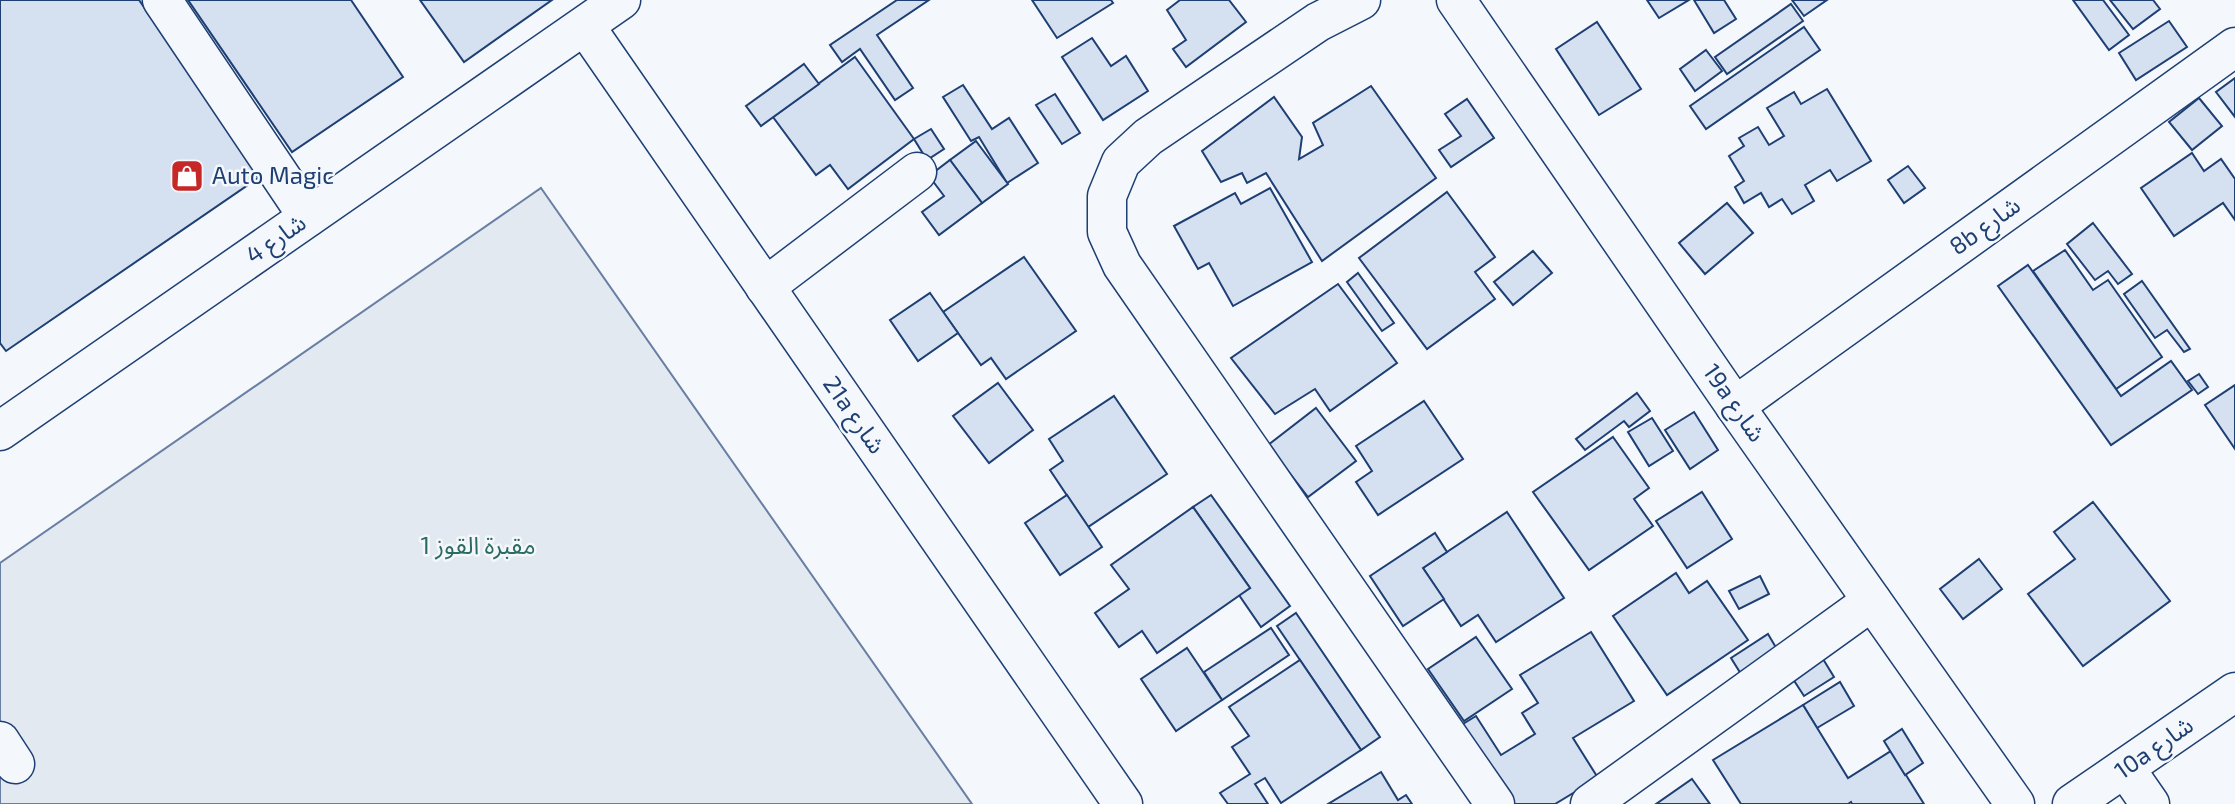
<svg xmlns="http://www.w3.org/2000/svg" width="2235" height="804" viewBox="0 0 2235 804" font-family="'Exo 2','Noto Sans Arabic',sans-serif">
	<rect width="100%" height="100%" fill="#f4f7fb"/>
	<path fill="#e3e9f0" stroke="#687fa3" stroke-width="2" d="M 541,188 L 972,804 L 0,804 L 0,563 Z"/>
	<g fill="#d5e0f0" stroke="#1d3f73" stroke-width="2">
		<path d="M 0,0 L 139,0 L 261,176 L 6,351 L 0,343 Z"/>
		<path d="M 188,0 L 351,0 L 403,77 L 292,152 Z"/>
		<path d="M 420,0 L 552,0 L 464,62 Z"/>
		<path d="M 897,0 L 929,0 L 877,35 L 913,88 L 895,100 L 860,49 L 842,62 L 830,45 Z"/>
		<path d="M 1032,0 L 1111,0 L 1113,3 L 1057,38 Z"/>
		<path d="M 1180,0 L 1229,0 L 1246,22 L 1186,67 L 1173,49 L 1186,40 L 1167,10 Z"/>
		<path d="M 1647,0 L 1689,0 L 1659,18 Z"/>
		<path d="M 1694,0 L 1724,0 L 1736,19 L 1714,33 Z"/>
		<path d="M 1792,0 L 1827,0 L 1804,16 Z"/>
		<path d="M 2073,0 L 2103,0 L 2129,35 L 2109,50 Z"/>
		<path d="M 2110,0 L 2153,0 L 2160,9 L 2133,29 Z"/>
		<path d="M 1791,4 L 1803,21 L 1727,74 L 1715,57 Z"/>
		<path d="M 2169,21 L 2187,47 L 2136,80 L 2119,53 Z"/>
		<path d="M 1597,22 L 1641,89 L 1599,115 L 1556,49 Z"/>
		<path d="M 1804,27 L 1820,50 L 1706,129 L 1690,106 Z"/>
		<path d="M 1092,38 L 1111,66 L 1126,56 L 1148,91 L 1103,120 L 1062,57 Z"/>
		<path d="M 1706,50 L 1722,71 L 1695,91 L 1680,69 Z"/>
		<path d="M 855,57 L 914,139 L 848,189 L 830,165 L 816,175 L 773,117 Z"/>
		<path d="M 804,64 L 819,84 L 761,126 L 746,106 Z"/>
		<path d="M 2235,78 L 2235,117 L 2216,92 Z"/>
		<path d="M 963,85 L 992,129 L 1009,118 L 1038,163 L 1007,183 L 979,137 L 971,141 L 943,97 Z"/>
		<path d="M 1371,86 L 1436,178 L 1322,261 L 1266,173 L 1247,183 L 1242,173 L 1221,182 L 1202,151 L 1274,97 L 1302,137 L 1299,159 L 1323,145 L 1313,123 Z"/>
		<path d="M 1827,89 L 1871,161 L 1837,181 L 1830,170 L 1805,185 L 1814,201 L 1792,214 L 1782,199 L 1769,207 L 1761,193 L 1744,203 L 1735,187 L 1744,181 L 1729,156 L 1744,146 L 1739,138 L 1758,127 L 1769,145 L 1784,136 L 1767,108 L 1794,92 L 1801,104 Z"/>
		<path d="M 1055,94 L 1080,133 L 1062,144 L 1036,105 Z"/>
		<path d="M 2199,98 L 2222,126 L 2192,150 L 2169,122 Z"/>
		<path d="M 1467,99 L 1494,138 L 1451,167 L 1439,150 L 1461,136 L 1445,114 Z"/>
		<path d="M 931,129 L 944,149 L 927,160 L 914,139 Z"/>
		<path d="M 976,141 L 1008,184 L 982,203 L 950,160 Z"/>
		<path d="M 2192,153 L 2204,171 L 2221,159 L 2235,179 L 2235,220 L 2223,203 L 2174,236 L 2141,188 Z"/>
		<path d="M 950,160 L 982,203 L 939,235 L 922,212 L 944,196 L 929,176 Z"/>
		<path d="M 1908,166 L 1925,188 L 1904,203 L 1888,180 Z"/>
		<path d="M 1270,188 L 1312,262 L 1233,306 L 1209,263 L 1198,269 L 1174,226 L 1235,193 L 1241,204 Z"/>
		<path d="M 1447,192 L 1495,257 L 1475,272 L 1495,299 L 1427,349 L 1359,258 Z"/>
		<path d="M 1727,203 L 1753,233 L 1705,274 L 1679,243 Z"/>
		<path d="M 2093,223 L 2132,274 L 2118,284 L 2108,271 L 2095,280 L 2067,244 Z"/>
		<path d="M 2065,250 L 2093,290 L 2108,280 L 2162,357 L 2116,389 L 2033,271 Z"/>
		<path d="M 1533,251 L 1552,273 L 1513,305 L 1494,282 Z"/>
		<path d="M 1024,257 L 1076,331 L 1006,379 L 991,358 L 981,365 L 943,312 Z"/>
		<path d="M 2028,265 L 2121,396 L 2171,361 L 2192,390 L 2111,445 L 1998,286 Z"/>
		<path d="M 1358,273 L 1394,323 L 1382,331 L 1347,282 Z"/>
		<path d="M 2142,281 L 2190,349 L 2184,352 L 2167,330 L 2155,338 L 2124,294 Z"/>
		<path d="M 1338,284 L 1397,363 L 1330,411 L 1315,389 L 1275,414 L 1231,358 Z"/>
		<path d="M 930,293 L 958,333 L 918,361 L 890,320 Z"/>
		<path d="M 2199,374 L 2208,387 L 2198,394 L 2188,381 Z"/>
		<path d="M 998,383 L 1033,430 L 989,463 L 953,416 Z"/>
		<path d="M 2235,385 L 2235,449 L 2205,405 Z"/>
		<path d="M 1637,393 L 1650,411 L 1629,427 L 1624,421 L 1585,450 L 1576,439 Z"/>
		<path d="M 1114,396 L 1167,474 L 1088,527 L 1050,470 L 1063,461 L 1049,439 Z"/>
		<path d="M 1424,401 L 1463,459 L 1378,515 L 1356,482 L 1372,471 L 1356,446 Z"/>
		<path d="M 1316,408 L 1356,461 L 1308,497 L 1268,445 Z"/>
		<path d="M 1694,412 L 1718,450 L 1690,469 L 1665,430 Z"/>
		<path d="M 1652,418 L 1673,451 L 1649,466 L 1628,432 Z"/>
		<path d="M 1613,437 L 1649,488 L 1634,499 L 1653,526 L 1589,570 L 1533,492 Z"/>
		<path d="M 1702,492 L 1732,539 L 1687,568 L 1656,521 Z"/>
		<path d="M 1067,495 L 1102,547 L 1060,575 L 1025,523 Z"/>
		<path d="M 1211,495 L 1290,606 L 1261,627 L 1239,595 L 1250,588 L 1193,507 Z"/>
		<path d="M 2093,502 L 2170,601 L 2083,666 L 2028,594 L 2075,559 L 2054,532 Z"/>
		<path d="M 1193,507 L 1250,588 L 1157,653 L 1142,631 L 1119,647 L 1095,613 L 1129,589 L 1111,565 Z"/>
		<path d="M 1507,512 L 1564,598 L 1496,642 L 1478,615 L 1461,626 L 1423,568 Z"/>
		<path d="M 1435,533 L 1447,552 L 1423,568 L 1444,599 L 1403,626 L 1370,576 Z"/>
		<path d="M 1979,559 L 2002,589 L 1963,619 L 1940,589 Z"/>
		<path d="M 1676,573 L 1689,593 L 1707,581 L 1748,640 L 1667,695 L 1613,616 Z"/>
		<path d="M 1760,576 L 1769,594 L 1739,609 L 1729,591 Z"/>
		<path d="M 1296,613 L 1380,737 L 1361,750 L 1277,626 Z"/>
		<path d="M 1271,628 L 1289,655 L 1222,700 L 1204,672 Z"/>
		<path d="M 1591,632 L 1634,701 L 1573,738 L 1598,778 L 1555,804 L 1506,804 L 1458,727 L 1476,716 L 1501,755 L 1535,734 L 1522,713 L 1538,703 L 1520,675 Z"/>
		<path d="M 1768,634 L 1778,651 L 1741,674 L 1731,658 Z"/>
		<path d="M 1476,637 L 1512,689 L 1464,721 L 1428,669 Z"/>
		<path d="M 1187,648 L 1222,700 L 1176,731 L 1141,679 Z"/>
		<path d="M 1823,659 L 1834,677 L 1804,696 L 1793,679 Z"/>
		<path d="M 1300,660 L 1361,750 L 1281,803 L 1265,778 L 1255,784 L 1268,804 L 1228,804 L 1220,793 L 1250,774 L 1232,747 L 1249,736 L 1229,707 Z"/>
		<path d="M 1840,682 L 1854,706 L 1817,728 L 1803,705 Z"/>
		<path d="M 1803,705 L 1848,778 L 1891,751 L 1924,804 L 1852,804 L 1851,802 L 1848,804 L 1741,804 L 1713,760 Z"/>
		<path d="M 1902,729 L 1923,763 L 1905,775 L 1884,741 Z"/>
		<path d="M 1381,772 L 1398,800 L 1406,795 L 1412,804 L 1328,804 Z"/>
		<path d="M 1692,779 L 1710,804 L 1656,804 Z"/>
	</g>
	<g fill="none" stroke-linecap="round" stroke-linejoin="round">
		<defs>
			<g id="minor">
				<path d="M 162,0 L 308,217"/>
				<path d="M 1361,0 L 1318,22 L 1148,137 L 1121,162 L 1107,196 L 1107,232 L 1122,265 L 1495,804"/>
				<path d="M 1456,0 L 1735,406 L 2015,804"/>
				<path d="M 585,26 L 1123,804"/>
				<path d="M 765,287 L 917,172"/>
				<path d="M 1735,406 L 2235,47"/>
				<path d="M 0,431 L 621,0"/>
				<path d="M 0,741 L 15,764"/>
				<path d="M 2125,768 L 2150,804"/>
				<path d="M 1590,804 L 1872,601"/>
				<path d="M 2072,804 L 2235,692"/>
			</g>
		</defs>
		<use href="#minor" stroke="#1d3f73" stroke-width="41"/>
		<use href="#minor" stroke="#f4f7fb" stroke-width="38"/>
	</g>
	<defs>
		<symbol id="shop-square" viewBox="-11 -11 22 22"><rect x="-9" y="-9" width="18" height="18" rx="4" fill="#c62828" stroke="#f4f7fb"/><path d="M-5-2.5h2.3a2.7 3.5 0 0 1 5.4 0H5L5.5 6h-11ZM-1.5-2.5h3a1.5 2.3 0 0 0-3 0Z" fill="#fff"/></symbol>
	</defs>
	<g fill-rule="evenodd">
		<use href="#shop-square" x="168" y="157" width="38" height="38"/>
	</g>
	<g text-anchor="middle" stroke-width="5" stroke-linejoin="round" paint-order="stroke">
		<g font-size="24" fill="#1d3f73" stroke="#f4f7fb" text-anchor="start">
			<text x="212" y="184">Auto Magic</text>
		</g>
		<g font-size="24" fill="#1d3f73" stroke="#f4f7fb">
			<text transform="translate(1985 226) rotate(-36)" y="8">8b شارع</text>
			<text transform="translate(276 239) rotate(-35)" y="8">شارع 4</text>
			<text transform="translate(1734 403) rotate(55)" y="8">19a شارع</text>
			<text transform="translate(854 415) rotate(55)" y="8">21a شارع</text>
			<text transform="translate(2154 748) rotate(-35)" y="8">10a شارع</text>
		</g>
		<g font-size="24" fill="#2c6c60" stroke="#f4f7fb">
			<text x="478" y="554">مقبرة القوز 1</text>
		</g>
	</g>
</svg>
